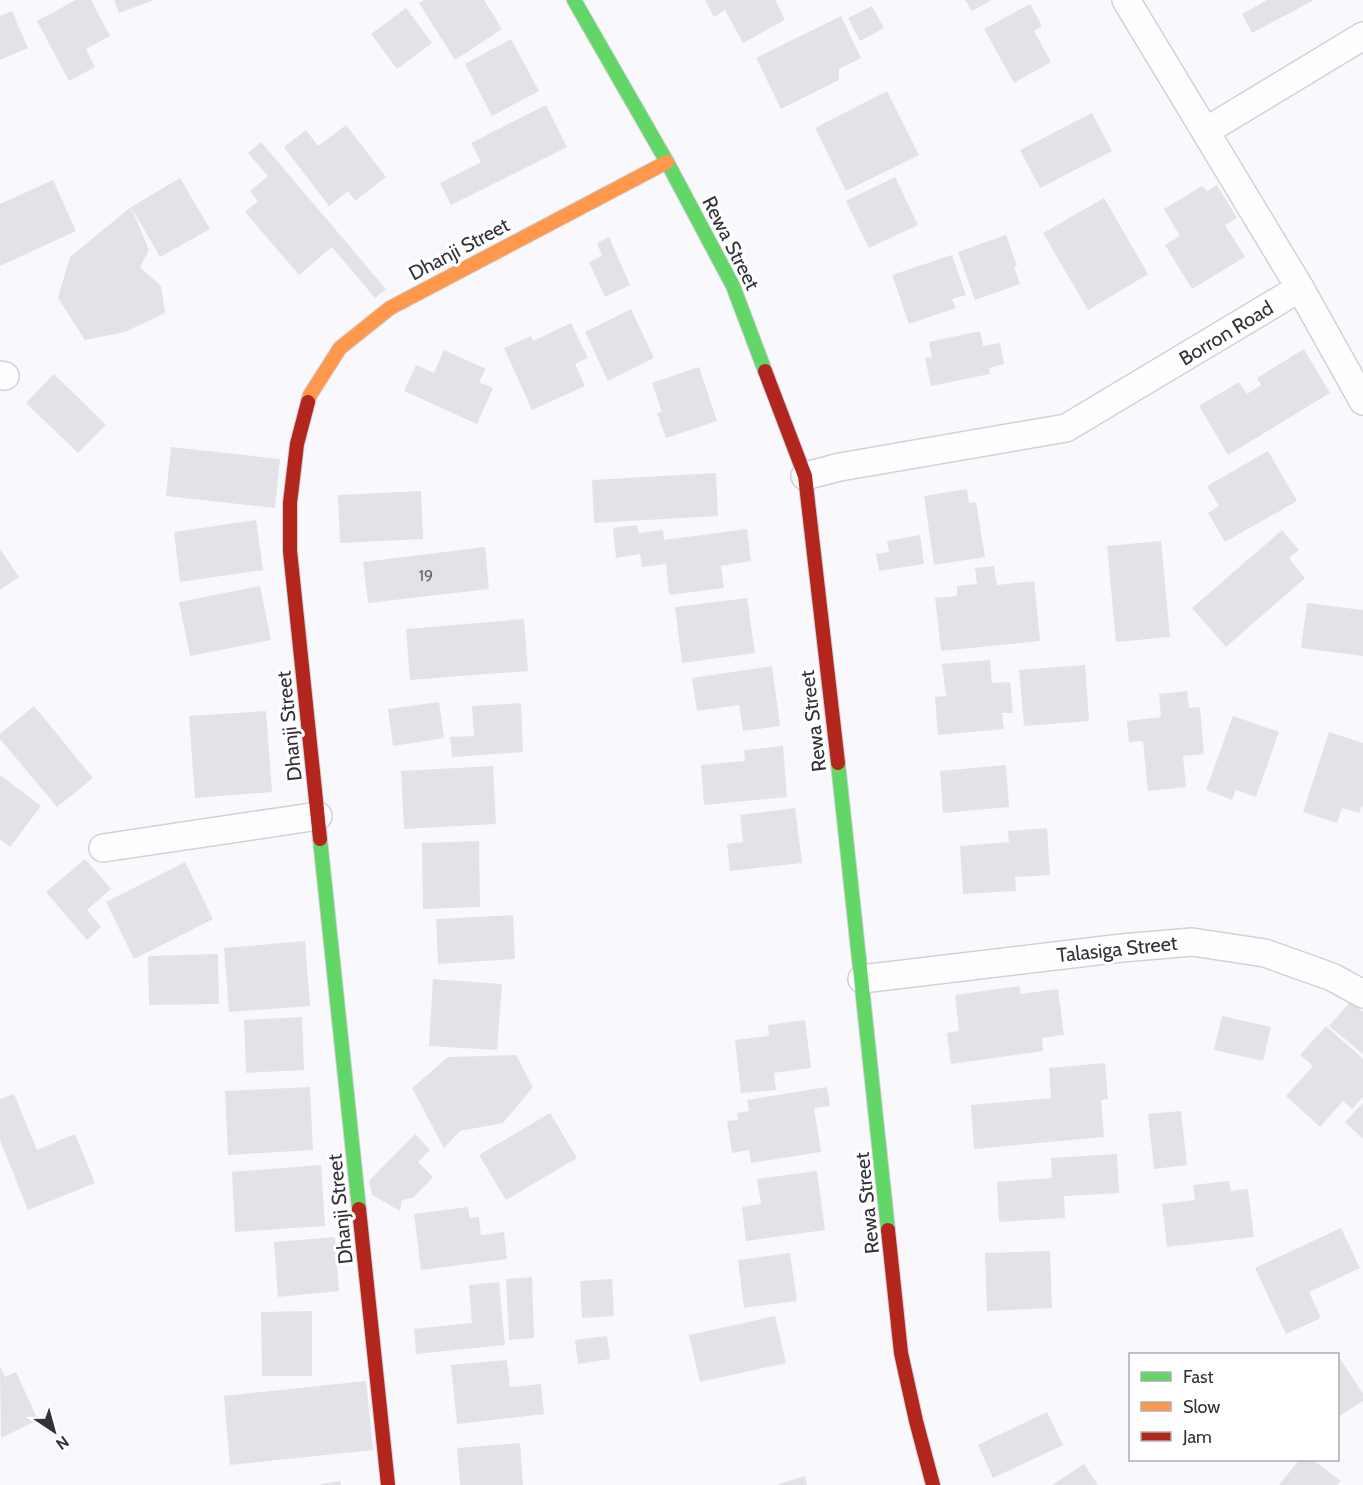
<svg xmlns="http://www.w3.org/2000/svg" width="1363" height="1485" viewBox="0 0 1363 1485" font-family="Cabin,sans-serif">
	<rect width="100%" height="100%" fill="#f9f9fd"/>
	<g fill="#e2e2e8">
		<path d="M 76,0 L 91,0 L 110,36 L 86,49 L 95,67 L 69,81 L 37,21 Z"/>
		<path d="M 114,0 L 154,0 L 119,13 Z"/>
		<path d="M 424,0 L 484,0 L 502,29 L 455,60 L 419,3 Z"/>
		<path d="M 705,0 L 775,0 L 785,20 L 743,43 L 725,10 L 714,17 Z"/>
		<path d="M 965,0 L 992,0 L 972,11 Z"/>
		<path d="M 1267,0 L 1314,0 L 1252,33 L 1242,14 Z"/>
		<path d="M 1030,4 L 1042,26 L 1034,31 L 1051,62 L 1014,83 L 984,29 Z"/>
		<path d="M 872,6 L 884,28 L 860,41 L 848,18 Z"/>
		<path d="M 406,8 L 432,43 L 397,69 L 371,34 Z"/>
		<path d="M 12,11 L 28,48 L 0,60 L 0,16 Z"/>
		<path d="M 841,16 L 861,58 L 839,69 L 839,80 L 781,109 L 756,58 Z"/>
		<path d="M 511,39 L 539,91 L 492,116 L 465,64 Z"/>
		<path d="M 887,91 L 919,155 L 846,191 L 815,128 Z"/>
		<path d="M 546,105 L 567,147 L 451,205 L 440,183 L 481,162 L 471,143 Z"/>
		<path d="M 1092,113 L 1112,151 L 1040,188 L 1020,150 Z"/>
		<path d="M 346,125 L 386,177 L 355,201 L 348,191 L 329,206 L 284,147 L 306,130 L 318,146 Z"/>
		<path d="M 261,142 L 386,289 L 375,298 L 332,247 L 299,275 L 245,212 L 258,201 L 250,191 L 268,176 L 248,153 Z"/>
		<path d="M 895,177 L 918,225 L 869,248 L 846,201 Z"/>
		<path d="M 180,178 L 210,229 L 160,257 L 131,207 Z"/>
		<path d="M 53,180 L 76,231 L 0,266 L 0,204 Z"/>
		<path d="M 1217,185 L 1237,218 L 1225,225 L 1245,257 L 1192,289 L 1165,245 L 1180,236 L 1164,209 L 1202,186 L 1207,191 Z"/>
		<path d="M 1104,198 L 1148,274 L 1088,310 L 1043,233 Z"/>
		<path d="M 131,207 L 149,250 L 140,267 L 161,286 L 165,313 L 125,332 L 85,340 L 58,298 L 70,257 Z"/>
		<path d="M 1006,235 L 1017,266 L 1014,267 L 1020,284 L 975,300 L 958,252 Z"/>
		<path d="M 609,237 L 630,285 L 605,297 L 589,262 L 602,256 L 597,243 Z"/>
		<path d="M 952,255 L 966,295 L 952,299 L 956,308 L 909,324 L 892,275 Z"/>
		<path d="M 631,309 L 654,358 L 608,381 L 585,332 Z"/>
		<path d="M 571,323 L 588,358 L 575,364 L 585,386 L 532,410 L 504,348 L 531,336 L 533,341 Z"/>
		<path d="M 980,331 L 983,346 L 1000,343 L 1004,364 L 989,368 L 990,374 L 931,386 L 925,358 L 932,357 L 929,342 Z"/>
		<path d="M 1304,349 L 1330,393 L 1228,455 L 1199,406 L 1239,382 L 1247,394 L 1261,385 L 1257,378 Z"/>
		<path d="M 444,350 L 486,369 L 479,382 L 493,388 L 477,424 L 404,391 L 416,365 L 434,373 Z"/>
		<path d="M 699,367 L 717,421 L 666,438 L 657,413 L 662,412 L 652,383 Z"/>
		<path d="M 54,374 L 106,425 L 78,453 L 26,403 Z"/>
		<path d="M 171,447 L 280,459 L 275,508 L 166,496 Z"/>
		<path d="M 1268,451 L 1297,501 L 1225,542 L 1208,513 L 1219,506 L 1207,486 Z"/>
		<path d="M 716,473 L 718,516 L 594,523 L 592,480 Z"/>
		<path d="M 967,489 L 969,503 L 976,502 L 985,557 L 934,565 L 924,496 Z"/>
		<path d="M 421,491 L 423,539 L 340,543 L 338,495 Z"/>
		<path d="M 256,520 L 263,570 L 180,582 L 174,532 Z"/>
		<path d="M 637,525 L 639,533 L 663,530 L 664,540 L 747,529 L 751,561 L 721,566 L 724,588 L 669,595 L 666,564 L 642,567 L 640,554 L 616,558 L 613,528 Z"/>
		<path d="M 1282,530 L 1299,550 L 1289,558 L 1305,578 L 1226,647 L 1192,608 Z"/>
		<path d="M 920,535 L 924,564 L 879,571 L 876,554 L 889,552 L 887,541 Z"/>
		<path d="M 1161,541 L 1170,637 L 1116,642 L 1107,546 Z"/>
		<path d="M 485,547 L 489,589 L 368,603 L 363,562 Z"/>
		<path d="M 0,549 L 19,577 L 0,590 Z"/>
		<path d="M 994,566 L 997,585 L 1034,581 L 1040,641 L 941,651 L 935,598 L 957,596 L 957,586 L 977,584 L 975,568 Z"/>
		<path d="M 260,586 L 271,640 L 190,656 L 179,602 Z"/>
		<path d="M 747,598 L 755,653 L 682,663 L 675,607 Z"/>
		<path d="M 1307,603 L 1363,610 L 1363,656 L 1301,648 Z"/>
		<path d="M 524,619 L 528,671 L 410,680 L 406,629 Z"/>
		<path d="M 990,660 L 992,683 L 1010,682 L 1013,713 L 1002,713 L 1004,729 L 938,735 L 935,697 L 946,696 L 942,664 Z"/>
		<path d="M 1085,665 L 1089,721 L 1024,726 L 1019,670 Z"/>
		<path d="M 772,666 L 780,726 L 743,731 L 739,705 L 697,711 L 692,678 Z"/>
		<path d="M 1187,691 L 1189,708 L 1200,707 L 1204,754 L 1183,756 L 1186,787 L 1148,791 L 1143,741 L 1129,742 L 1127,721 L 1161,717 L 1159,694 Z"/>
		<path d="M 439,702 L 444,738 L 393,746 L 388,709 Z"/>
		<path d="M 521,703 L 523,752 L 452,757 L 450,737 L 474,736 L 472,706 Z"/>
		<path d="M 34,706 L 93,778 L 57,807 L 0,739 L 0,734 Z"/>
		<path d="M 266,711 L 272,792 L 195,798 L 189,716 Z"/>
		<path d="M 1233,716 L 1279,732 L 1256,797 L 1236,790 L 1232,800 L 1206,790 Z"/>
		<path d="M 1329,732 L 1363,743 L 1363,806 L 1362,806 L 1359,813 L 1342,808 L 1337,823 L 1303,812 Z"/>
		<path d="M 783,746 L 787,797 L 704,805 L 701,765 L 745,761 L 744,750 Z"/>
		<path d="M 1006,765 L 1009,807 L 943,813 L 940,771 Z"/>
		<path d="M 493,766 L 496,824 L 404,829 L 401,771 Z"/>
		<path d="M 0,775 L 41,806 L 10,847 L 0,839 Z"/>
		<path d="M 795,808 L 802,863 L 730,871 L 727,844 L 743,842 L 740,815 Z"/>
		<path d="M 1047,828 L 1050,875 L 1015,877 L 1016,891 L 963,894 L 960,846 L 1009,842 L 1008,831 Z"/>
		<path d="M 479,841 L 480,907 L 423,909 L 422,843 Z"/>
		<path d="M 85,859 L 111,889 L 87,910 L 101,927 L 87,940 L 46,892 Z"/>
		<path d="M 185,862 L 213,919 L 134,959 L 106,902 Z"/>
		<path d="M 513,915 L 515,959 L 438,964 L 436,919 Z"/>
		<path d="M 305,941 L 310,1006 L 229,1012 L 224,948 Z"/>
		<path d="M 218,954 L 219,1004 L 149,1005 L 148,956 Z"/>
		<path d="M 433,979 L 502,984 L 497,1050 L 429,1046 Z"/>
		<path d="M 1020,986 L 1020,994 L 1058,989 L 1064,1035 L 1042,1038 L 1043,1051 L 951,1064 L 947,1033 L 959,1031 L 955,995 Z"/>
		<path d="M 1351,1001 L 1363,1012 L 1363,1054 L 1329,1026 Z"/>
		<path d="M 1222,1016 L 1271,1027 L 1263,1061 L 1214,1050 Z"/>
		<path d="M 302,1017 L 304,1070 L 246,1073 L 244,1020 Z"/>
		<path d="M 805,1020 L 811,1068 L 774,1073 L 776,1090 L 741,1093 L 735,1040 L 769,1036 L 768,1025 Z"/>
		<path d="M 1326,1026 L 1363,1059 L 1363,1097 L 1352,1109 L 1343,1101 L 1320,1127 L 1286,1096 L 1313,1066 L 1300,1055 Z"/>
		<path d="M 516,1055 L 533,1087 L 503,1123 L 460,1131 L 444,1148 L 412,1088 L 448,1057 Z"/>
		<path d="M 1105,1063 L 1108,1099 L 1101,1100 L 1104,1137 L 974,1149 L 971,1105 L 1051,1098 L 1049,1068 Z"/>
		<path d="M 310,1087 L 313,1150 L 228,1155 L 225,1091 Z"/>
		<path d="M 827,1087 L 830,1106 L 814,1108 L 821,1152 L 751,1163 L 749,1150 L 732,1153 L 727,1121 L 738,1120 L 737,1113 L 749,1111 L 747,1100 Z"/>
		<path d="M 14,1094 L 37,1150 L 75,1134 L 95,1183 L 28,1210 L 0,1140 L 0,1099 Z"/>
		<path d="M 1363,1103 L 1363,1139 L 1345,1122 Z"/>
		<path d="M 1181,1111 L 1187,1165 L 1154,1169 L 1148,1114 Z"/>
		<path d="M 550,1113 L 577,1158 L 506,1200 L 479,1155 Z"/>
		<path d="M 415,1134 L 430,1150 L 418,1162 L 433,1177 L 413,1198 L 402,1200 L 400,1211 L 372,1195 L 369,1181 Z"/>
		<path d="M 1117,1154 L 1119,1193 L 1064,1196 L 1065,1218 L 999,1222 L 997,1182 L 1052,1178 L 1051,1158 Z"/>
		<path d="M 321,1165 L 325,1226 L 235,1232 L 232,1172 Z"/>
		<path d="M 817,1171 L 825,1230 L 746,1241 L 742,1207 L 761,1204 L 757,1179 Z"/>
		<path d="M 1229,1181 L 1231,1191 L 1248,1189 L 1254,1237 L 1167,1247 L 1162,1204 L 1195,1200 L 1193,1185 Z"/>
		<path d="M 468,1207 L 470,1218 L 479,1217 L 481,1235 L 504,1232 L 507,1259 L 421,1270 L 414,1214 Z"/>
		<path d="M 1341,1228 L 1360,1268 L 1309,1292 L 1321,1318 L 1286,1334 L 1255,1268 Z"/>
		<path d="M 335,1237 L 339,1291 L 278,1297 L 274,1242 Z"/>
		<path d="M 1050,1251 L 1052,1308 L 987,1311 L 985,1253 Z"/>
		<path d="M 790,1253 L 797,1301 L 744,1308 L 738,1260 Z"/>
		<path d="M 532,1277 L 534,1338 L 509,1340 L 506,1279 Z"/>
		<path d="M 612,1279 L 614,1316 L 582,1318 L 580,1281 Z"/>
		<path d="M 499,1282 L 505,1345 L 416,1354 L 414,1329 L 472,1323 L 469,1285 Z"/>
		<path d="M 312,1311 L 312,1376 L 262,1376 L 261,1312 Z"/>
		<path d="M 775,1316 L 786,1363 L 700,1382 L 689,1335 Z"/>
		<path d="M 607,1336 L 610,1359 L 578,1364 L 575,1340 Z"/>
		<path d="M 1339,1357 L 1363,1394 L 1363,1401 L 1338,1417 L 1338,1358 Z"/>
		<path d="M 507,1360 L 510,1387 L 541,1384 L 544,1414 L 457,1424 L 451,1365 Z"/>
		<path d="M 0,1366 L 5,1377 L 16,1372 L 38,1420 L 1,1438 Z"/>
		<path d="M 366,1381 L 373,1450 L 230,1465 L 224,1396 Z"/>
		<path d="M 1047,1412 L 1063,1445 L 993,1478 L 978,1445 Z"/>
		<path d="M 520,1443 L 523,1485 L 460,1485 L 457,1448 Z"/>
		<path d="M 1299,1460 L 1313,1460 L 1341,1481 L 1337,1485 L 1279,1485 Z"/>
		<path d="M 1084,1464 L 1098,1485 L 1052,1485 Z"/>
		<path d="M 805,1476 L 807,1485 L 779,1485 L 779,1484 Z"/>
		<path d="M 340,1481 L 341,1485 L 321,1485 L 321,1484 Z"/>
	</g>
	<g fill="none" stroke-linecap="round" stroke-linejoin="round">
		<defs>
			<g id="street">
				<path d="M 1206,131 L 1363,36"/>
				<path d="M 1300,288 L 1363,401"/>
				<path d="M 0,375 L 5,376"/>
				<path d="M 805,476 L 840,467 L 1066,428 L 1300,288 L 1126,0"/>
				<path d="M 103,848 L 318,816"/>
				<path d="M 862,979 L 1122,948 L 1192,942 L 1265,953 L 1332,977 L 1363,994"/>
			</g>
			<g id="fast">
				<path d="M 574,0 L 667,162 L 733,286 L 765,371"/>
				<path d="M 838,763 L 888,1230"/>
				<path d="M 320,839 L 359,1209"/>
			</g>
			<path id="slow" d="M 308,402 L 310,395 L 340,348 L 390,308 L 667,162"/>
			<g id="jam">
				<path d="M 765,371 L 805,476 L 838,763"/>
				<path d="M 308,402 L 297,444 L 290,503 L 290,551 L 320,839"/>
				<path d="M 359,1209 L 388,1485"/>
				<path d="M 888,1230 L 901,1353 L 916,1421 L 933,1485"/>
			</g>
		</defs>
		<use href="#street" stroke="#d2d1d7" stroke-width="30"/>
		<use href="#fast" stroke="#d2d1d7" stroke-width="16"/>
		<use href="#slow" stroke="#d2d1d7" stroke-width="16"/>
		<use href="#jam" stroke="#d2d1d7" stroke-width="16"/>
		<use href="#street" stroke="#fefeff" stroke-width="27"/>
		<use href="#fast" stroke="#63d668" stroke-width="14"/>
		<use href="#slow" stroke="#ff974d" stroke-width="14"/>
		<use href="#jam" stroke="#b3261e" stroke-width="14"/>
	</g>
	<g text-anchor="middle" stroke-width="6" stroke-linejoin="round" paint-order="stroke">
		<g font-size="16" fill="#626168">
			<text x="426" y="581">19</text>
		</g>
		<g font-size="20" fill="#33323a" stroke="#fff">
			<text transform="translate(731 243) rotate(63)" y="7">Rewa Street</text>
			<text transform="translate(459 249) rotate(-28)" y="7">Dhanji Street</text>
			<text transform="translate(1226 333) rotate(-31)" y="7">Borron Road</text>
			<text transform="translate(813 721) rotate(-97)" y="7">Rewa Street</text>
			<text transform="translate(289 726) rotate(-96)" y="7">Dhanji Street</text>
			<text transform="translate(1117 949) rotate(-6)" y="7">Talasiga Street</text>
			<text transform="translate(867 1203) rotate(-96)" y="7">Rewa Street</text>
			<text transform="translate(340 1209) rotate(-96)" y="7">Dhanji Street</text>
		</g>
	</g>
	<rect x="1129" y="1353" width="210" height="108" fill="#ffffff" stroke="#adadb0" stroke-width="1.5"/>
	<rect x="1141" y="1372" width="30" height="9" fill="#63d668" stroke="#adadb0" stroke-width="1.5"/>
	<text x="1183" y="1383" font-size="18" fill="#33323a">Fast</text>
	<rect x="1141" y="1402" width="30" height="9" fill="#ff974d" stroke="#adadb0" stroke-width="1.5"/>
	<text x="1183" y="1413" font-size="18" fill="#33323a">Slow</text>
	<rect x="1141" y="1432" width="30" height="9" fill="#b3261e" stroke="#adadb0" stroke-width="1.5"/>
	<text x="1183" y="1443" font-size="18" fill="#33323a">Jam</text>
	<g transform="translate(54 1431) rotate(144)" stroke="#ffffff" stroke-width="4.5" paint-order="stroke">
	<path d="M0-4.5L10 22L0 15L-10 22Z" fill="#33323a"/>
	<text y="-9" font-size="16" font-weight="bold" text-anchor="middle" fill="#33323a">N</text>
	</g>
</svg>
